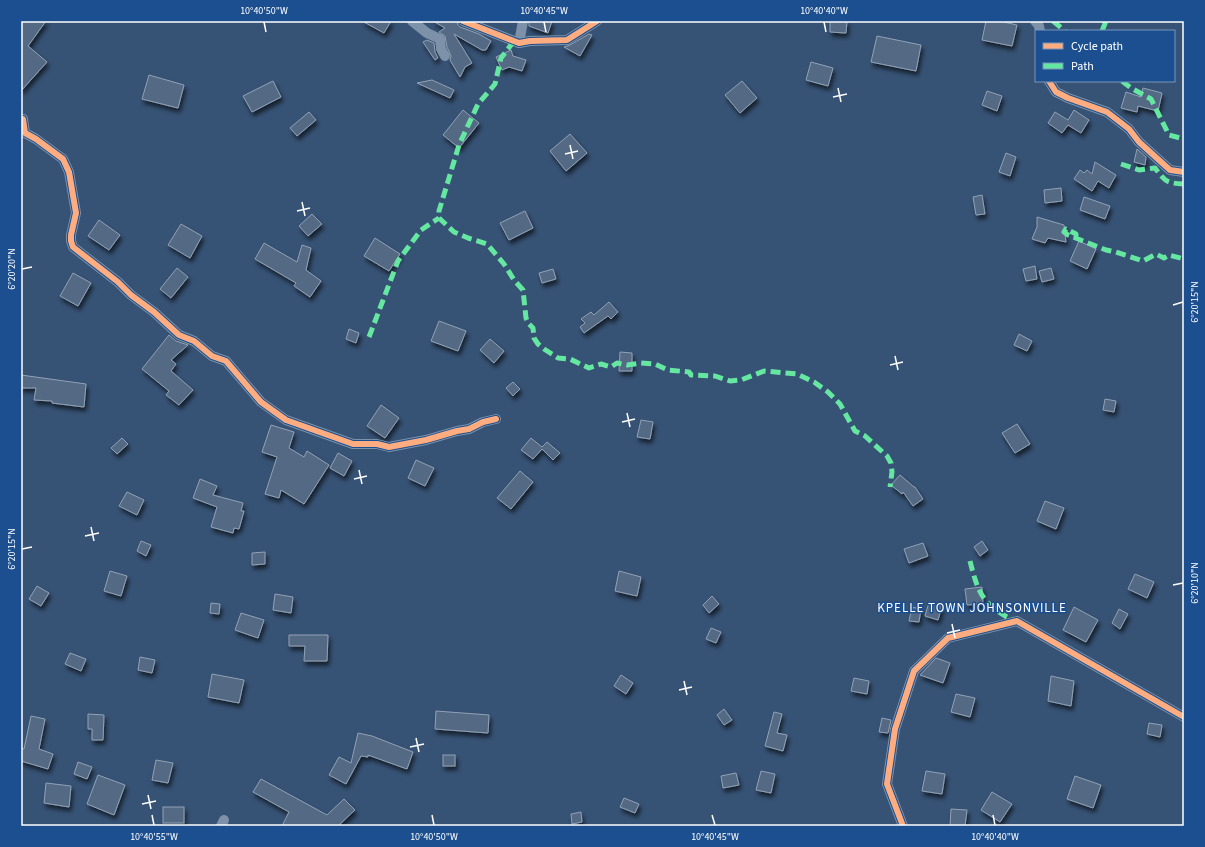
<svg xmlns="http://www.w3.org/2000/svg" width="1205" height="847" viewBox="0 0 1205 847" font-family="'Source Sans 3',sans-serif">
	<defs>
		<filter id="shadow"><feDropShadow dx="2" dy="4" stdDeviation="2" flood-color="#0009"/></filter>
	</defs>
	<rect width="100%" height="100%" fill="#365274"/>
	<g fill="#526984" stroke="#92a2b6" filter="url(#shadow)">
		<path d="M 21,21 L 46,21 L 28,46 L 47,62 L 21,91 Z"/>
		<path d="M 362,21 L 391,21 L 384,33 Z"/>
		<path d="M 433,21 L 457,21 L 458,25 L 460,27 L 479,34 L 491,41 L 486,50 L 482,50 L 454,34 L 472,63 L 465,67 L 460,77 L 450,60 L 451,56 L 447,47 L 445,36 L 439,32 L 445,28 Z"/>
		<path d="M 529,21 L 552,21 L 548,33 L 529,26 Z"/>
		<path d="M 830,21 L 847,21 L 846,33 L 830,32 Z"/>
		<path d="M 986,21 L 999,21 L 1017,25 L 1012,46 L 982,40 Z"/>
		<path d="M 589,34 L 592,35 L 580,56 L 564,47 L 570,45 Z"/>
		<path d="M 877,36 L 921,45 L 916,71 L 871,62 Z"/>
		<path d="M 427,40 L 434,43 L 435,52 L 438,58 L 435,60 L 423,42 Z"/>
		<path d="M 511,50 L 513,56 L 526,60 L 522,71 L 509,67 L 502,70 L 496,57 Z"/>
		<path d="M 811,62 L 833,68 L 828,86 L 806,80 Z"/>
		<path d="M 149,75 L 184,85 L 178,108 L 142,99 Z"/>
		<path d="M 432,80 L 454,90 L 450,98 L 417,83 Z"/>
		<path d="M 273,81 L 281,97 L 252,112 L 243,96 Z"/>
		<path d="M 742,81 L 757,98 L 740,113 L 725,95 Z"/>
		<path d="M 1143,88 L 1162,93 L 1158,111 L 1138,106 L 1137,112 L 1121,108 L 1126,92 L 1141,97 Z"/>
		<path d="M 987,91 L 1002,96 L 997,111 L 982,105 Z"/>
		<path d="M 463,110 L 479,123 L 459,148 L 443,135 Z"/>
		<path d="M 1074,110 L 1089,120 L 1081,133 L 1068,125 L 1062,133 L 1048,123 L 1055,112 L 1068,120 Z"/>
		<path d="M 309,112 L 316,120 L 297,136 L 290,128 Z"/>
		<path d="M 570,134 L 587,153 L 566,171 L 550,151 Z"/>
		<path d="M 1137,149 L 1146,157 L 1145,165 L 1134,162 Z"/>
		<path d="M 1006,153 L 1016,157 L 1010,176 L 999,172 Z"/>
		<path d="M 1095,162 L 1116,175 L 1109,188 L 1098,181 L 1092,191 L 1074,179 L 1080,170 L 1084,173 L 1087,170 L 1092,174 Z"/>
		<path d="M 1061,188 L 1062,201 L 1045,203 L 1044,190 Z"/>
		<path d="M 982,195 L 985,214 L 976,215 L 973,197 Z"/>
		<path d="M 1084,197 L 1110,206 L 1105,219 L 1080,210 Z"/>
		<path d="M 525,211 L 533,228 L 509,240 L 500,223 Z"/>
		<path d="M 312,214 L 322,224 L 308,236 L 299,226 Z"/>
		<path d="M 1037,217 L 1064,225 L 1066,242 L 1048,238 L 1045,243 L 1032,239 L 1037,227 Z"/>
		<path d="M 99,220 L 120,235 L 109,250 L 88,236 Z"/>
		<path d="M 181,224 L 202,236 L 190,258 L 168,245 Z"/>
		<path d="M 375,238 L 400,254 L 389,271 L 364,256 Z"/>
		<path d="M 1079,241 L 1096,249 L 1087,269 L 1070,261 Z"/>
		<path d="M 264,243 L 297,262 L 302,245 L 311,248 L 306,270 L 321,281 L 310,297 L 294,286 L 296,283 L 255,259 Z"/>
		<path d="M 1035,266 L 1037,279 L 1026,281 L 1023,269 Z"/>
		<path d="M 177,268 L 188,277 L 171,298 L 160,289 Z"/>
		<path d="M 1051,268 L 1054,279 L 1042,282 L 1039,271 Z"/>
		<path d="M 553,269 L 556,279 L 542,283 L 539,273 Z"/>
		<path d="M 73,273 L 91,283 L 78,306 L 60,296 Z"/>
		<path d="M 609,302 L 618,312 L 611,319 L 608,316 L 584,333 L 580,327 L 585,323 L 581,319 L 591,312 L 594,315 Z"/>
		<path d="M 439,321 L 466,331 L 458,351 L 431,341 Z"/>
		<path d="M 349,329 L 359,333 L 356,343 L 346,339 Z"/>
		<path d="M 1019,334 L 1032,341 L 1027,351 L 1014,345 Z"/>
		<path d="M 169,335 L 176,341 L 188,345 L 171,360 L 176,364 L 171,371 L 193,390 L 179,405 L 166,395 L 169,391 L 142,369 Z"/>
		<path d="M 490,339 L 504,351 L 494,363 L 480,350 Z"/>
		<path d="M 620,352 L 632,353 L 632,371 L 619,371 Z"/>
		<path d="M 21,375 L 86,384 L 84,407 L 52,403 L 52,401 L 34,400 L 36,388 L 21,388 Z"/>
		<path d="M 513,382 L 520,389 L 513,396 L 506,388 Z"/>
		<path d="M 1105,399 L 1116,401 L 1114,412 L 1103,410 Z"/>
		<path d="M 381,405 L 399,418 L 385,438 L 367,426 Z"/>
		<path d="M 641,420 L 653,422 L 650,439 L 637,437 Z"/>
		<path d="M 1017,424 L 1030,444 L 1015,453 L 1002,433 Z"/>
		<path d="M 271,425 L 294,432 L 289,448 L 304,457 L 307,451 L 329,465 L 304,504 L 281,490 L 279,498 L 265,494 L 277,457 L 262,452 Z"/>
		<path d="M 122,438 L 128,444 L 117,454 L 111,448 Z"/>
		<path d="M 531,438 L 542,447 L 547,442 L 560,453 L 553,460 L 542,449 L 533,459 L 521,450 Z"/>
		<path d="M 338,453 L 352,461 L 344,476 L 330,468 Z"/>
		<path d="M 416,460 L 434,468 L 425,486 L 408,478 Z"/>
		<path d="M 520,471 L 533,482 L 511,509 L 497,498 Z"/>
		<path d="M 900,475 L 914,487 L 915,487 L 923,499 L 913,506 L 903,492 L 902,494 L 891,485 Z"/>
		<path d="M 200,479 L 217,486 L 213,495 L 243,503 L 241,511 L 244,511 L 239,529 L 234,528 L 233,533 L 211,527 L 217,507 L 193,498 Z"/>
		<path d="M 127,492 L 144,500 L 137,515 L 119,506 Z"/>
		<path d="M 1045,501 L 1064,508 L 1056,529 L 1037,521 Z"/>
		<path d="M 141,541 L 151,545 L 146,556 L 137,551 Z"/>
		<path d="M 982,541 L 988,550 L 980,556 L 974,547 Z"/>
		<path d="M 923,543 L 928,556 L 909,563 L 904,549 Z"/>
		<path d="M 265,552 L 265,564 L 252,565 L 252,553 Z"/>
		<path d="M 110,571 L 127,576 L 121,596 L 104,591 Z"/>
		<path d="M 619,571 L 641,577 L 637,596 L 615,591 Z"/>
		<path d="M 1135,574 L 1154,582 L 1147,598 L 1128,589 Z"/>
		<path d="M 37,586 L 49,593 L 41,606 L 29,599 Z"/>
		<path d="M 982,587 L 983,604 L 967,605 L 965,589 Z"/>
		<path d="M 275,594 L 293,597 L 291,613 L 273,610 Z"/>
		<path d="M 712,596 L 719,604 L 709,613 L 703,605 Z"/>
		<path d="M 929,602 L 942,606 L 938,620 L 925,616 Z"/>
		<path d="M 211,603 L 220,604 L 219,614 L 210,613 Z"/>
		<path d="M 912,607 L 921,609 L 919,622 L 909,621 Z"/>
		<path d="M 1074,607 L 1098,620 L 1086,642 L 1063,630 Z"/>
		<path d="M 1119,609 L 1128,614 L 1120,629 L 1112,623 Z"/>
		<path d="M 241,613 L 264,620 L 258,638 L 235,630 Z"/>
		<path d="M 711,628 L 721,632 L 716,643 L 706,639 Z"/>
		<path d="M 289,635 L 328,635 L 327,661 L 304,661 L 305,646 L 289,646 Z"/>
		<path d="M 70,653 L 86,659 L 81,671 L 65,664 Z"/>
		<path d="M 140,657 L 155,660 L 152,673 L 138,670 Z"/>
		<path d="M 936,658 L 950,663 L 943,683 L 920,675 Z"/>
		<path d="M 212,674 L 244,680 L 239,703 L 208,697 Z"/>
		<path d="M 621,675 L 633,683 L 626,694 L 614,686 Z"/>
		<path d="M 1051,676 L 1074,681 L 1071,706 L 1048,701 Z"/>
		<path d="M 854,678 L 869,681 L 867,694 L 851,691 Z"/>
		<path d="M 956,694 L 975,698 L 970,717 L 951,712 Z"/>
		<path d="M 724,709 L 732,720 L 724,725 L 717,715 Z"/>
		<path d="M 436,711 L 489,715 L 488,733 L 435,729 Z"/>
		<path d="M 774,712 L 782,714 L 777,733 L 787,735 L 783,751 L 765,746 Z"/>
		<path d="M 88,714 L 104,715 L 103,740 L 92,740 L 92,729 L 88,729 Z"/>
		<path d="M 31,716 L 45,719 L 39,749 L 53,754 L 48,769 L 21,761 L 21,748 L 24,749 Z"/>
		<path d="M 882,718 L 891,720 L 888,733 L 879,732 Z"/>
		<path d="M 1149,723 L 1162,725 L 1160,737 L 1147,734 Z"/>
		<path d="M 358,733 L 372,736 L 413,752 L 407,769 L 368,755 L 368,757 L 361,756 L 346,784 L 329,775 L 339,757 L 351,763 Z"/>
		<rect x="443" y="755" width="12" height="11"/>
		<path d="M 156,760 L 173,763 L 168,783 L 152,780 Z"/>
		<path d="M 78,762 L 92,767 L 87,779 L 74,774 Z"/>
		<path d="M 761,771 L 775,774 L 771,793 L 756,790 Z"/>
		<path d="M 926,771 L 945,774 L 942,794 L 922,791 Z"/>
		<path d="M 736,773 L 739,785 L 723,788 L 721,776 Z"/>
		<path d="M 98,775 L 125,785 L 114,815 L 87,804 Z"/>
		<path d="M 1075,776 L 1101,785 L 1093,808 L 1067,799 Z"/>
		<path d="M 261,779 L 327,815 L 344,799 L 355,810 L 338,826 L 282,826 L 289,812 L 253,792 Z"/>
		<path d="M 46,783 L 71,786 L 69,807 L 44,803 Z"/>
		<path d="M 992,792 L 1012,804 L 1000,822 L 981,810 Z"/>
		<path d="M 624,798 L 639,804 L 635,813 L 620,807 Z"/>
		<rect x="163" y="807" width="21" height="16"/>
		<path d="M 951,809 L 967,810 L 965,826 L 950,826 Z"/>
		<path d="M 581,812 L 582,822 L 572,824 L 571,814 Z"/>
	</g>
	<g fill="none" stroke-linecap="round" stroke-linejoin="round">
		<g stroke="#7d92a8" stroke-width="10">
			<path d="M 412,21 L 427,33 L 440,39 L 441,49 L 445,56"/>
			<path d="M 463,21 L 519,43 L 530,41 L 567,40 L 597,21"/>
			<path d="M 1035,21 L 1039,26 L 1040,31"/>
			<path d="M 519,43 L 523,21"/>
			<path d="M 1049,81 L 1056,92 L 1068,98 L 1107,112 L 1129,129 L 1139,142 L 1170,170 L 1184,172"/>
			<path d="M 21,119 L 23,119 L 25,133 L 36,139 L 63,159 L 69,172 L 76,213 L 71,235 L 71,241 L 73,247 L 118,282 L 131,295 L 154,312 L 179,335 L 194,341 L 212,356 L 226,361 L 261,402 L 286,420 L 353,444 L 377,444 L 389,447 L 426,440 L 457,431 L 469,429 L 483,422 L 496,419"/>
			<path d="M 221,826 L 224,820"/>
			<path d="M 903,826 L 887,784 L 895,729 L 914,671 L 948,638 L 1017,621 L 1184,717"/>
		</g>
		<g stroke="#66e7a1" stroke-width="5" stroke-dasharray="10 5" stroke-linecap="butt">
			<path d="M 1053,21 L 1065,31"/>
			<path d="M 1102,31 L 1106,21"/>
			<path d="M 514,41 L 501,58 L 495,84 L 478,104 L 459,145 L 439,211 L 439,218 L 454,232 L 468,238 L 487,244 L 504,264 L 514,280 L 523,290 L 526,318 L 528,323 L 533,328 L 534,338 L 538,344 L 544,349 L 558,358 L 570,359 L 589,368 L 601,364 L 611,367 L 617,363 L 627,365 L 641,363 L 655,364 L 668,370 L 689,372 L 691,375 L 715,376 L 730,381 L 741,380 L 764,371 L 797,374 L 814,382 L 828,392 L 840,404 L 855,431 L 865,436 L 887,456 L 891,463 L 892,472 L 890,487"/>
			<path d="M 1122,81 L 1131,88 L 1151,99 L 1169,135 L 1184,139"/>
			<path d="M 1121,164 L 1139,170 L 1155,168 C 1166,182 1166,183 1184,184"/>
			<path d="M 1076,238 L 1076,234 L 1066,229 L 1064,232 L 1068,235 L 1106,250 L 1116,252 L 1143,261 L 1156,254 L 1164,258 L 1169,255 L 1184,259"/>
			<path d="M 369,337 L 398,261 L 421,230 L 439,218"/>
			<path d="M 970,561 C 978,593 983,606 1015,621"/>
		</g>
		<defs>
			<g id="cycleway">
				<path d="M 463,21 L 519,43 L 530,41 L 567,40 L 597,21"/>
				<path d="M 1049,81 L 1056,92 L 1068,98 L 1107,112 L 1129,129 L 1139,142 L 1170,170 L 1184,172"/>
				<path d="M 21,119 L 23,119 L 25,133 L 36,139 L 63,159 L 69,172 L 76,213 L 71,235 L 71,241 L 73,247 L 118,282 L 131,295 L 154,312 L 179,335 L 194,341 L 212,356 L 226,361 L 261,402 L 286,420 L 353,444 L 377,444 L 389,447 L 426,440 L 457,431 L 469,429 L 483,422 L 496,419"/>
				<path d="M 903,826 L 887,784 L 895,729 L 914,671 L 948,638 L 1017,621 L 1184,717"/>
			</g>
		</defs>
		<use href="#cycleway" stroke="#1b4f8f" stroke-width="8"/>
		<use href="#cycleway" stroke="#ffac80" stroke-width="6"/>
	</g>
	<path fill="none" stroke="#fff" stroke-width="1.5" d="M 264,22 L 266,32M 544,22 L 546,32M 824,22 L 826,32M 838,88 L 841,102M 833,97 L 847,94M 570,145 L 573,159M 565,154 L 578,151M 302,202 L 305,216M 297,211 L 310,208M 22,269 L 32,267M 1173,305 L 1183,302M 895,356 L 898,370M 890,365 L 903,362M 627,413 L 630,427M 622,422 L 635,419M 359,470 L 362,484M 354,479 L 367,476M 91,527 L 94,541M 85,536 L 99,533M 22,549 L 32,547M 1173,585 L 1183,583M 952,624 L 955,638M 947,633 L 960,630M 684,681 L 687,695M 679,690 L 692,687M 416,738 L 419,752M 410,747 L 424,744M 148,795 L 151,809M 142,804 L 156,801M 152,815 L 154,825M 432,815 L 434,825M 712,815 L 715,825M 993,815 L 995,825"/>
	<g text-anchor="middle" stroke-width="3" stroke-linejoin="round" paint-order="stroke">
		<g font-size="13" letter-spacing="1" fill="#fff" stroke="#1b4f8f">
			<text x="972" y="612">KPELLE TOWN JOHNSONVILLE</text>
		</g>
	</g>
	<rect width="1205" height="847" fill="none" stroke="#1b4f8f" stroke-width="44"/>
	<rect x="1035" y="30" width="140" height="52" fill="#1b4f8f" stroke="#7695bc"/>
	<rect x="1043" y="43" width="20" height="6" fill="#ffac80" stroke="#7695bc"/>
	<text x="1071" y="50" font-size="12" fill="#ffffff">Cycle path</text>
	<rect x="1043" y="63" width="20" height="6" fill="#66e7a1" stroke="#7695bc"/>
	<text x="1071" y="70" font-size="12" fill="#ffffff">Path</text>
	<rect x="22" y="22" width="1161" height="803" fill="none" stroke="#fff" stroke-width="1.5"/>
	<g font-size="10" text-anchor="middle" fill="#fff">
		<text x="264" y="14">10°40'50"W</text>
		<text x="544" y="14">10°40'45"W</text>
		<text x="824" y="14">10°40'40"W</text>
		<text transform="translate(11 269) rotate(-90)" y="4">6°20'20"N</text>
		<text transform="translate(1194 302) rotate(-90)" y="4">6°20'15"N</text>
		<text transform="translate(11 549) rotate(-90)" y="4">6°20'15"N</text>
		<text transform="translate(1194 583) rotate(-90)" y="4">6°20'10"N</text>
		<text x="154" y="840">10°40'55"W</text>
		<text x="434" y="840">10°40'50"W</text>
		<text x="715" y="840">10°40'45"W</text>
		<text x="995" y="840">10°40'40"W</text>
	</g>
</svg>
